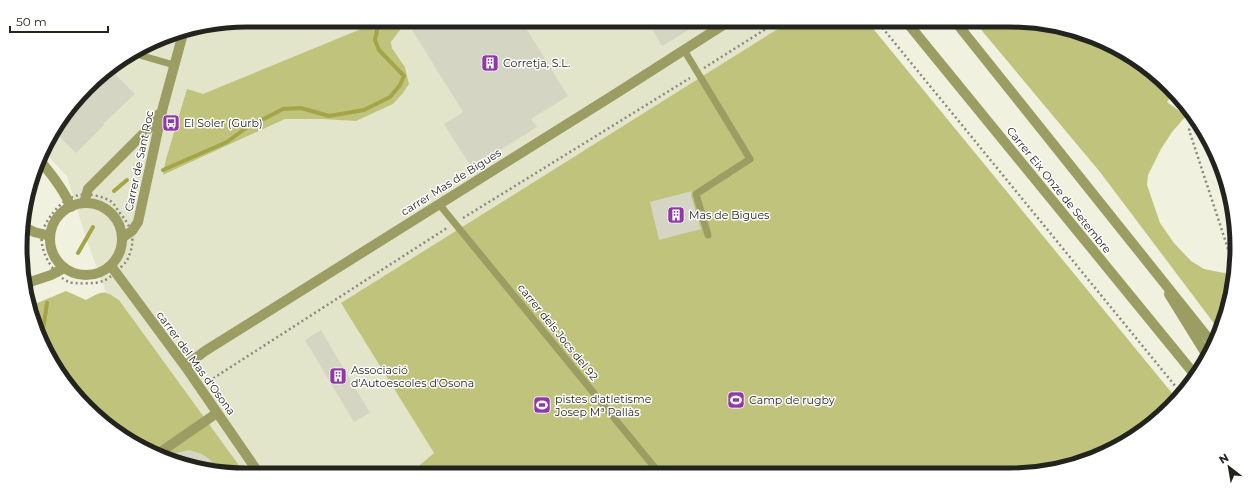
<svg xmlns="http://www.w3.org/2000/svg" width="1257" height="495" viewBox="0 0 1257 495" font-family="Montserrat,sans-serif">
	<rect width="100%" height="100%" fill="#f0f1df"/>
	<path fill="#e3e5cb" d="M 248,20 L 378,20 L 378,21 L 298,104 L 166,159 L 164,175 L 285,119 L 321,119 L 356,121 L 393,104 L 409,84 L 406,70 L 401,60 L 392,48 L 391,42 L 404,25 L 413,20 L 792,20 L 342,303 L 434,453 L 408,475 L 246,475 L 119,300 L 106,292 L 86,238 L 67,176 L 44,152 L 50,134 L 98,76 L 174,32 Z"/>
	<g fill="#c0c37c">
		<path d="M 378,20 L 413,20 L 404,25 L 391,42 L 392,48 L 405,67 L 409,84 L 403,93 L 393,104 L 356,121 L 321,119 L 285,119 L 163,175 L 166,159 L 187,89 L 203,94 L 378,22 Z"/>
		<path d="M 792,20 L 866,20 L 1176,398 L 1160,418 L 1110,452 L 1039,473 L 408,475 L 434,453 L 341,303 Z"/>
		<path d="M 973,20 L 1010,20 L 1069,28 L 1148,67 L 1172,94 L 1167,102 L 1186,116 L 1172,132 L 1161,149 L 1148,175 L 1147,185 L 1160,223 L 1174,243 L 1191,261 L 1204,269 L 1224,273 L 1231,272 L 1229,307 L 1219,330 L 1100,172 Z"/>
		<path d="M 66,291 L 86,300 C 103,291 103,289 119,300 L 246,475 L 188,467 L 109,428 L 58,374 L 30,306 Z"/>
	</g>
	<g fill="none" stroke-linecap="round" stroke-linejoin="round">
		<g stroke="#a3a548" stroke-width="4">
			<path d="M 163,170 L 227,142 L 246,128 L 283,109 L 301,108 L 329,116 L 364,110 L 390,97 L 400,85 L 404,76 L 379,50 L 375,40 L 379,20"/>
			<path d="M 114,191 L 127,180"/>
			<path d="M 78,253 L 93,227"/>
			<path d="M 42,336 L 47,303"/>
		</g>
	</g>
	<g fill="#d4d5c3">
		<path d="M 429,20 L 521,20 L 568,96 L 531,119 L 537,127 L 472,168 L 444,124 L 463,112 L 412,30 Z"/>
		<path d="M 647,20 L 705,20 L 662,46 Z"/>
		<path d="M 110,69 L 135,94 L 103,124 L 104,125 L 76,153 L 53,130 L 98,76 Z"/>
		<path d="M 692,191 L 691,195 L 701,229 L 659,240 L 650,202 Z"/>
		<path d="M 321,330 L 370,413 L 354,422 L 305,340 Z"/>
		<path d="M 189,450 L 202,454 L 212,461 L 205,469 L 188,467 L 183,464 L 176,453 Z"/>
	</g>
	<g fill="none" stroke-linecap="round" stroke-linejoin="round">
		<g stroke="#898a7e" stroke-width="2.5" stroke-dasharray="2 3" stroke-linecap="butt">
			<path d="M 876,20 L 1181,393"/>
			<path d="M 704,68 L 780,20"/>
			<path d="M 1195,120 L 1189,130 L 1232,261"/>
			<path d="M 86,194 C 94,195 105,197 112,202 C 115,205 117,209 119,212 C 130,225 136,236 130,253 C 129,256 128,259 126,262 C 120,268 111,278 103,281 C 97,284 75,284 69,282 C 54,276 39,251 42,235 C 43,227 48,219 53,213 C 61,202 72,195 86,194 Z"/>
			<path d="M 463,218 L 690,78"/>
			<path d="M 209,381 L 447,228"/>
		</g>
		<g stroke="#9b9d63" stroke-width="7">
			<path d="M 684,50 L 750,159 L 696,194 L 708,235"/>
			<path d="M 136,54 L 174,65"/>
			<path d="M 439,204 L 660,474"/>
		</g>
		<g stroke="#9b9d63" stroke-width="10">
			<path d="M 905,20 L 1195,375"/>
			<path d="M 41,162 C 53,176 64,190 71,207"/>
			<circle cx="86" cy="239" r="36"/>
			<path d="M 84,203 L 88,189 L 155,122 L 159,114"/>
			<path d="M 22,226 L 34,232 L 50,236"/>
			<path d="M 122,238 L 132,231 L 138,222 L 163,107 L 184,30"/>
			<path d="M 111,266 L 185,366 L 260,475"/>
			<path d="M 24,284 L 51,275 L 64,268"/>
			<path d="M 1169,294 L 1208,357"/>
			<path d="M 185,366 L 205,351 L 612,96 L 731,20"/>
			<path d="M 159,453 L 217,413"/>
		</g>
		<path stroke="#9b9d63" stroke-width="10" d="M 954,20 L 1213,344"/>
	</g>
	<defs>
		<symbol id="building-square" viewBox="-11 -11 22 22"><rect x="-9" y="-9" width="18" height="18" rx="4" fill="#9038a4" stroke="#fff"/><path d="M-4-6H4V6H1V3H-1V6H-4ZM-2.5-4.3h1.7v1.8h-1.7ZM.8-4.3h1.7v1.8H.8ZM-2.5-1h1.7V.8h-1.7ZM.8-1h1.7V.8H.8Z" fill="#fff"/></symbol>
		<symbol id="bus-square" viewBox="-11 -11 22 22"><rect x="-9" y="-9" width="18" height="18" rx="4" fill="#9038a4" stroke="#fff"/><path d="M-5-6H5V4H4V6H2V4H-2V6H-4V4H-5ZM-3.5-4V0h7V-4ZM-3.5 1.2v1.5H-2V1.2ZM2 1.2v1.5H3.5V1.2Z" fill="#fff"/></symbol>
		<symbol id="stadium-square" viewBox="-11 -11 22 22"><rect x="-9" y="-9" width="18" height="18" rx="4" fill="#9038a4" stroke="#fff"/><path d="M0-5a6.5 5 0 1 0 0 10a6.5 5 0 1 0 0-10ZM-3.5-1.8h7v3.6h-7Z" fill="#fff"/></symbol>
	</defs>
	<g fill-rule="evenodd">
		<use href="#building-square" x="480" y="53" width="20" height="20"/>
		<use href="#bus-square" x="161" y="113" width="20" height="20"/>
		<use href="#building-square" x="666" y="205" width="20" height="20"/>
		<use href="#building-square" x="328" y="366" width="20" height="20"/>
		<use href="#stadium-square" x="726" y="390" width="20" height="20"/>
		<use href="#stadium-square" x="532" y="395" width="20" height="20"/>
	</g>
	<g text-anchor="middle" stroke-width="3" stroke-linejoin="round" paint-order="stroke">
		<g font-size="11" fill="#24241e" stroke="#fff" text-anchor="start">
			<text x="503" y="67">Corretja, S.L.</text>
			<text x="184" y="127">El Soler (Gurb)</text>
			<text x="689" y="219">Mas de Bigues</text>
			<text x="351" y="374">Associació<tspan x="351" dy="13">d'Autoescoles d'Osona</tspan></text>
			<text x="555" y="403">pistes d'atletisme<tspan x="555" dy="13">Josep Mª Pallàs</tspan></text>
			<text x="749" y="404">Camp de rugby</text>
		</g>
		<g font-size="11" fill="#24241e" stroke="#fff">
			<text transform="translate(139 161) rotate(-78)" y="4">Carrer de Sant Roc</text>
			<text transform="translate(451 182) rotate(-32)" y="4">carrer Mas de Bigues</text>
			<text transform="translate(1059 190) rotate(51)" y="4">Carrer Eix Onze de Setembre</text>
			<text transform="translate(558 332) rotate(51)" y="4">carrer dels Jocs del 92</text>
			<text transform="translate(196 363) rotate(54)" y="4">carrer del Mas d'Osona</text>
		</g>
	</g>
	<path d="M0 0H1257V495H0ZM247 27H1010A220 220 0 0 1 1230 247V248A220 220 0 0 1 1010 468H247A220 220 0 0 1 27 248V247A220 220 0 0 1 247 27Z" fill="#fff" fill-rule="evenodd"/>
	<path fill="none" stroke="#24241e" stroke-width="5" d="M247 27H1010A220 220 0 0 1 1230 247V248A220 220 0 0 1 1010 468H247A220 220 0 0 1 27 248V247A220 220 0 0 1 247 27Z"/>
	<g transform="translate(1229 467) rotate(329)" stroke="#ffffff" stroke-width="3" paint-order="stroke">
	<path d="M0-3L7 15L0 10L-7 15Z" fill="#24241e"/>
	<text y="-6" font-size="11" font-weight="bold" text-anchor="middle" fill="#24241e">N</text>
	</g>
	<path d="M10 26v6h98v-6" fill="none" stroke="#24241e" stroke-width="2"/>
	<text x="16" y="26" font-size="12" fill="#24241e" stroke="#ffffff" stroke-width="3" paint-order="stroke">50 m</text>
</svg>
